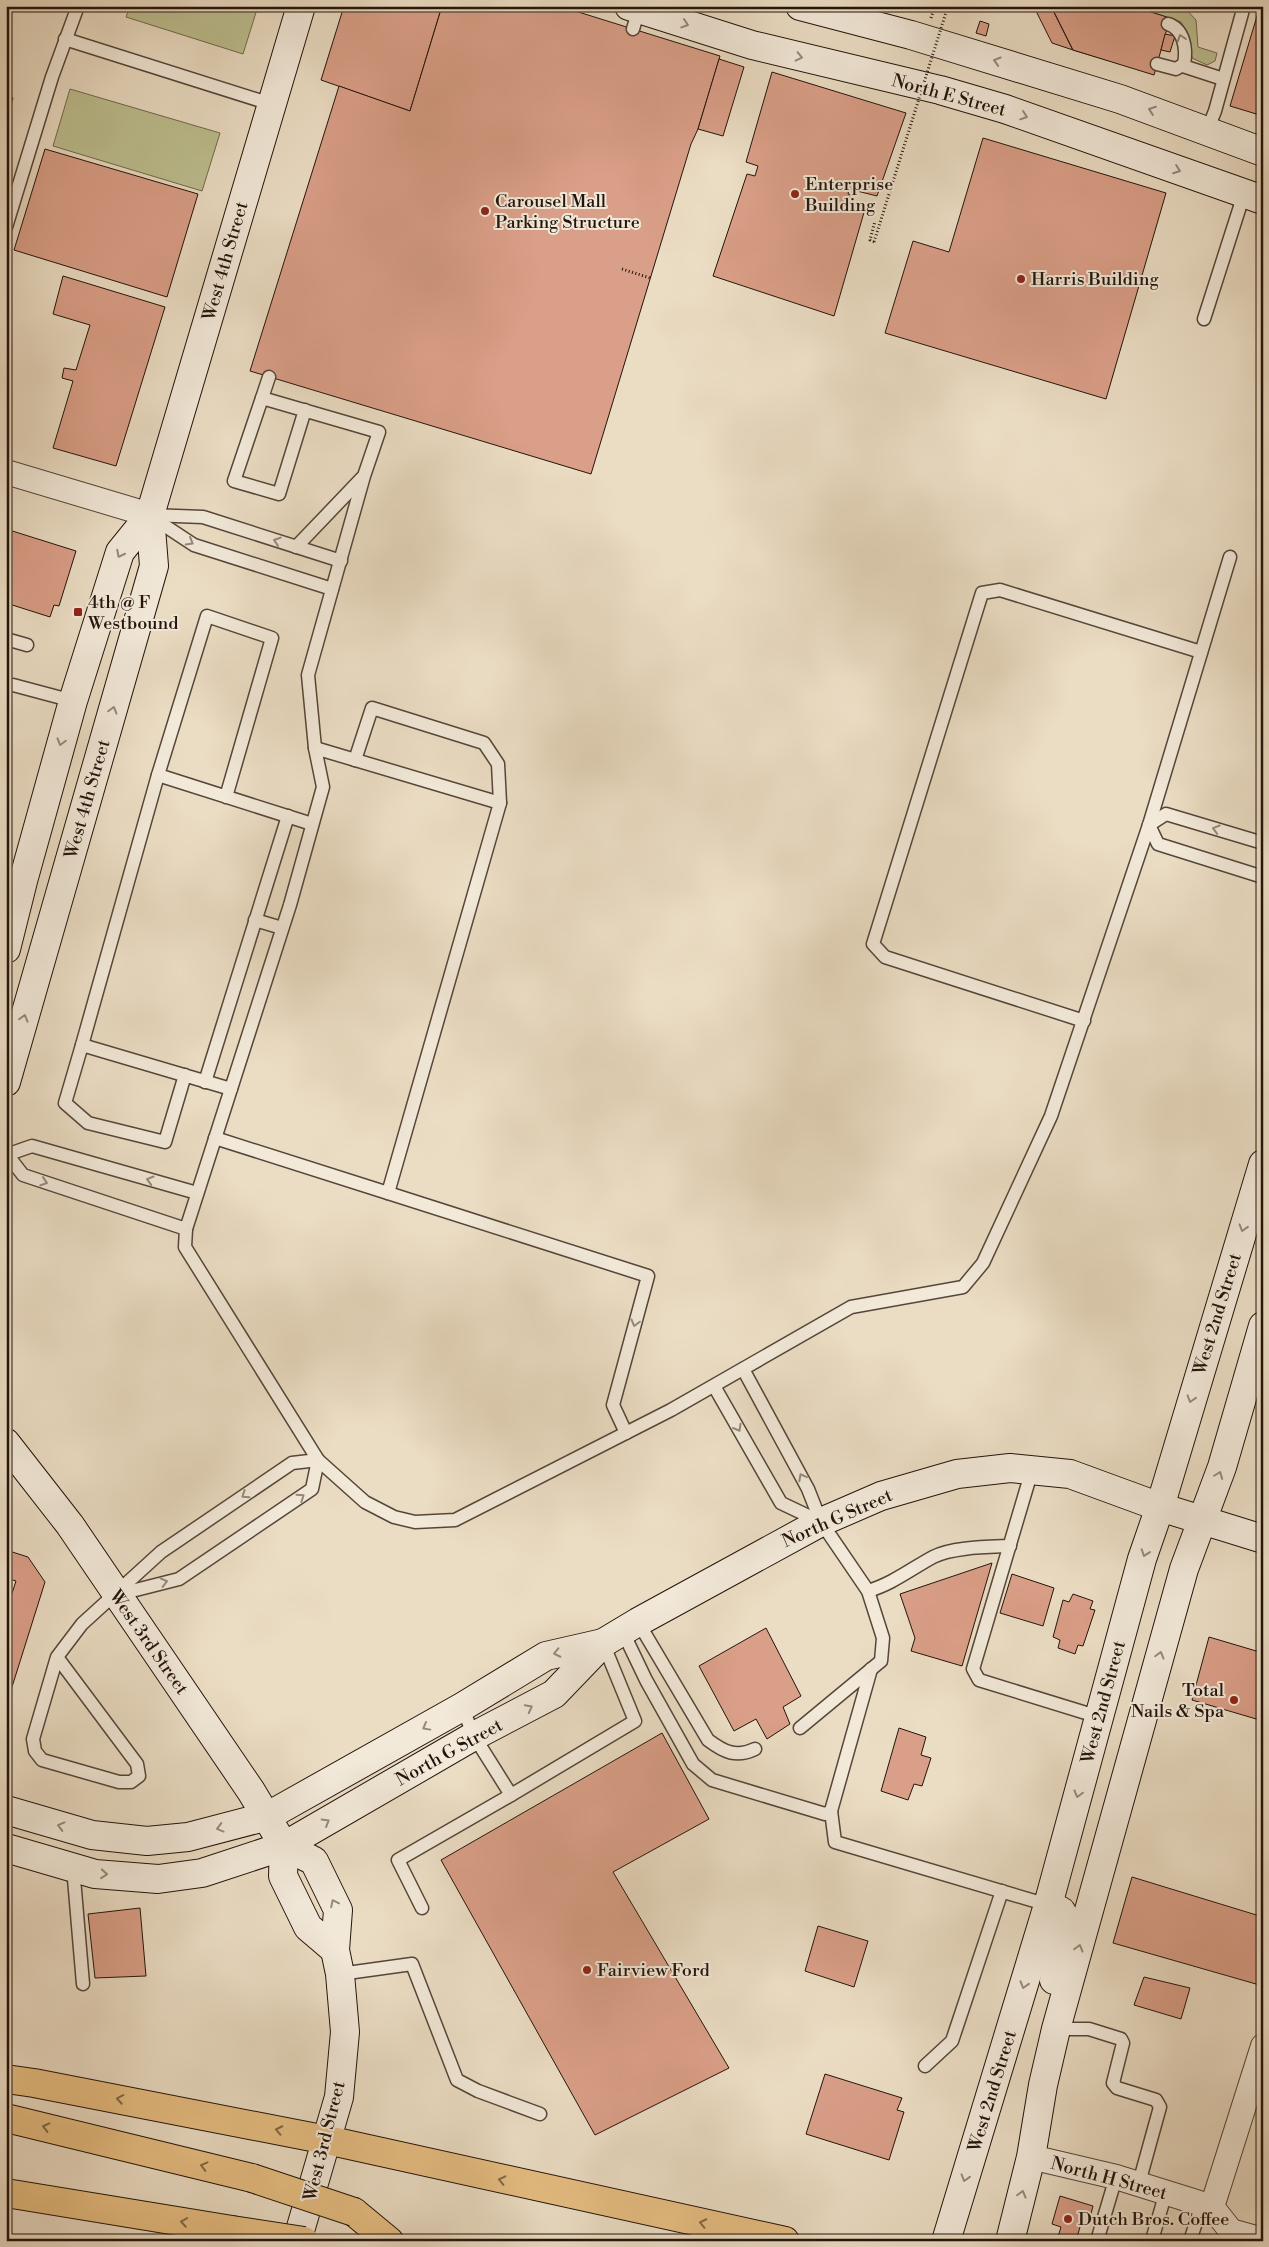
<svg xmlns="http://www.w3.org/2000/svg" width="1269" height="2247" viewBox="0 0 1269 2247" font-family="'Libre Bodoni',serif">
	<rect width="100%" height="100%" fill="#ebddc4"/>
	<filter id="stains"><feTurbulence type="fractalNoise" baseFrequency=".004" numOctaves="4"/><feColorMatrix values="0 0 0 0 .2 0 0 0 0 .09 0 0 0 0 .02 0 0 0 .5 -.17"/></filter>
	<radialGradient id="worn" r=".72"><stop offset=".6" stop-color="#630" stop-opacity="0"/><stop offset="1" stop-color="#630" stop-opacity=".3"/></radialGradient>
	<g fill="#bdbf90" stroke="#706a4e">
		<path d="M 130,6 L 258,6 L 243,54 L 126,17 Z"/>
		<path d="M 1132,6 L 1184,7 L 1196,20 L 1198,47 L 1217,53 L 1215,61 L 1207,65 L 1192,58 L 1189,36 L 1181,22 Z"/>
		<path d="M 70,89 L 220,133 L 202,191 L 53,146 Z"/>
	</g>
	<g fill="#da9f88" stroke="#23140b">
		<path d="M 344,6 L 442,6 L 410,111 L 321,80 Z"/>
		<path d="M 442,6 L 559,6 L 720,56 L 698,129 L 691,144 L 591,474 L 250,371 L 339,86 L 410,111 Z"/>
		<path d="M 1036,6 L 1051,6 L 1073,50 L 1052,43 L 1035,9 Z"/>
		<path d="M 1051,6 L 1136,7 L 1120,64 L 1073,50 Z"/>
		<path d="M 1051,6 L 1132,6 L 1170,18 L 1154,75 L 1073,50 Z"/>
		<path d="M 1260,6 L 1263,6 L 1263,116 L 1230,106 Z"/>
		<path d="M 980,21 L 989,24 L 986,36 L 976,33 Z"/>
		<path d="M 1165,34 L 1175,36 L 1170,52 L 1161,50 Z"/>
		<path d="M 6,45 L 12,62 L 6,76 Z"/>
		<path d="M 719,59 L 744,67 L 723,136 L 698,129 Z"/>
		<path d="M 772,72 L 906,113 L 877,196 L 849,189 L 848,194 L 852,195 L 849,204 L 865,209 L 834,316 L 713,276 L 747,174 L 755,176 L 758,166 L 746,162 Z"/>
		<path d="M 6,96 L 13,98 L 6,122 Z"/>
		<path d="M 983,138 L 1166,193 L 1106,399 L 885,333 L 913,241 L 949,252 Z"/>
		<path d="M 45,149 L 198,194 L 167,297 L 14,250 Z"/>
		<path d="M 63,276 L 165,307 L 116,466 L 53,448 L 73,381 L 62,378 L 64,368 L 76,370 L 90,325 L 53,314 Z"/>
		<path d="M 6,529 L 76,551 L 59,606 L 54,605 L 50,617 L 6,603 Z"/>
		<path d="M 6,1550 L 28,1557 L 45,1582 L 6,1706 L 6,1612 L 16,1581 L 6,1578 Z"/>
		<path d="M 992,1563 L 962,1666 L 911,1651 L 915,1638 L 900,1594 Z"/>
		<path d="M 1012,1574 L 1054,1588 L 1043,1626 L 1000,1613 Z"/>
		<path d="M 1073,1594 L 1093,1601 L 1090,1609 L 1095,1610 L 1083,1646 L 1078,1645 L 1075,1654 L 1058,1648 L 1060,1640 L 1053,1637 L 1063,1600 L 1069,1602 Z"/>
		<path d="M 766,1628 L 801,1696 L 783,1707 L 790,1724 L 767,1739 L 756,1719 L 734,1731 L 699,1666 Z"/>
		<path d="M 1209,1637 L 1263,1653 L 1263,1721 L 1192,1700 Z"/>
		<path d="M 899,1728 L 926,1737 L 921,1755 L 931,1758 L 922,1786 L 914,1784 L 908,1800 L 881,1791 Z"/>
		<path d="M 662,1733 L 709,1819 L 613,1872 L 729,2068 L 595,2135 L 441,1860 Z"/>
		<path d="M 1132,1877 L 1263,1917 L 1263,1986 L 1113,1943 Z"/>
		<path d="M 6,1896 L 12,1898 L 6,1918 Z"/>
		<path d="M 140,1908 L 146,1976 L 95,1978 L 88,1914 Z"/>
		<path d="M 818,1926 L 868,1941 L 854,1987 L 805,1971 Z"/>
		<path d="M 1144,1977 L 1190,1988 L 1181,2019 L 1134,2005 Z"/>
		<path d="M 825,2074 L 902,2098 L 897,2110 L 904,2112 L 889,2160 L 806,2134 Z"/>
		<path d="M 1060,2196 L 1093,2206 L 1091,2214 L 1084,2213 L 1076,2241 L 1057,2240 L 1061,2227 L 1052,2224 Z"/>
	</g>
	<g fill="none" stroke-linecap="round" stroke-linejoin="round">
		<defs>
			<g id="service">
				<path d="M 633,29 L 639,9"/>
				<path d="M 65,39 L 271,104"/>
				<path d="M 1157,64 L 1176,69 L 1184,64 C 1187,49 1184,29 1168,24"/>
				<path d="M 1183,66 L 1223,79"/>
				<path d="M 1207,131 L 1215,111 L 1244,6"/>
				<path d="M 6,227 L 52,77 L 78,6"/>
				<path d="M 1204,319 L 1244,194"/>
				<path d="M 262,398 L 269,377"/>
				<path d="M 305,410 L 279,494 L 234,481 L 262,398 L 379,432 L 364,476 L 308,675 L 315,748 L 323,787 L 290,905 L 186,1229 L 185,1247 L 318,1460 L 365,1502 L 394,1517 L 415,1522 L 455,1520 L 671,1410 L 851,1307 L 963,1287 L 983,1263 L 1051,1116 L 1149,825 L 1230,557"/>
				<path d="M 150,515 L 203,517 L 341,561"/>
				<path d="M 150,516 L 194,545 L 332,589"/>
				<path d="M 296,547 L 362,478"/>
				<path d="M 6,639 L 27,645"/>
				<path d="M 13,685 L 73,701"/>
				<path d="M 355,760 L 372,708 L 484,743 L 498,764 L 500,803"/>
				<path d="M 226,797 L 272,638 L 207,616 L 158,775 L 312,824"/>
				<path d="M 1263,843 L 1166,814 L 1149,825 L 1158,844 L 1263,877"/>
				<path d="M 255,920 L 282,928"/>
				<path d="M 1084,1021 L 885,957 L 873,944 L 982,593 L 1000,590 L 1201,652"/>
				<path d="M 82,1045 L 158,775"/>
				<path d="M 185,1075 L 165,1142 L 88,1123 L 65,1103 L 82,1045 L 231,1089"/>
				<path d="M 205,1082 L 288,816"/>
				<path d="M 215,1138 L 388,1193 L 500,803 L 315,748"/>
				<path d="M 6,1153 L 23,1175 L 186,1229"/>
				<path d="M 9,1154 L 32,1146 L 197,1193"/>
				<path d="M 388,1193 L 648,1276 L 613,1405 L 626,1433"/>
				<path d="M 743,1369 L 808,1489 L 821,1522 L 868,1591 L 883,1638 L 881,1661 L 800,1728"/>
				<path d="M 714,1386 L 781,1503 L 821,1522"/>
				<path d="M 1032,1470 L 973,1669 L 979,1680 L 1099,1717"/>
				<path d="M 868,1591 C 892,1584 911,1569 933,1557 C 952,1547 988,1547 1010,1546"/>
				<path d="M 116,1595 L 179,1579 L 312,1489 L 318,1460"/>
				<path d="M 638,1622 L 708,1740 C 724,1752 736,1758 755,1749"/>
				<path d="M 622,1630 L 646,1680 L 693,1764 L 712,1780 L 825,1814 L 831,1811 L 871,1669"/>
				<path d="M 57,1657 L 137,1764 L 139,1776 L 131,1782 L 119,1782 L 42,1760 L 35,1751 L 33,1739 L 57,1657 L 82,1624 L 161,1552 L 292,1463 L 318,1460"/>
				<path d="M 511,1795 L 635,1721 L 603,1643"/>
				<path d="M 831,1811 L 835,1842 L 1048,1905"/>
				<path d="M 73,1867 L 83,1984"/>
				<path d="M 422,1908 L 398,1860 L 511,1795 L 474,1736 L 462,1707"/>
				<path d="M 340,1974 L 412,1964 L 457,2080 L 478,2091 L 540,2114"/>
				<path d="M 1056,2029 L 1089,2029 L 1121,2039 L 1123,2043 L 1113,2083 L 1117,2088 L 1156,2100 L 1160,2107 L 1139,2183"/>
				<path d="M 925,2066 L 952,2041 L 1002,1891"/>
				<path d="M 1152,2240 L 1166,2192"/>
				<path d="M 1097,2241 L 1116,2177"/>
				<path d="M 1190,2241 L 1202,2204"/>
			</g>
			<g id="minor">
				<path d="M 6,472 L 150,515"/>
				<path d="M 1031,2157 L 1116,2177 L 1212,2207 L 1231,2231 L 1263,2240"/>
				<path d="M 1212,2207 L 1263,2046"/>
			</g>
			<g id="secondary">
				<path d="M 629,6 L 752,45 L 940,90 L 1005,109 L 1263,200"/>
				<path d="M 800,6 L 911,35 L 1120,99 L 1263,152"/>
				<path d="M 6,949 L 23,881 L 73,701 L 120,552 L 150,515"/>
				<path d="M 6,1082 L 154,566 L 150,515 L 301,6"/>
				<path d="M 6,1443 L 70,1525 L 251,1791 L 284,1846 L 283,1876 L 308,1927 L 335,1950"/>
				<path d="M 6,1810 L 92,1835 L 147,1841 L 188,1837 L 268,1816 L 462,1707 L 546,1656 L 603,1643"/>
				<path d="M 284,1846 L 314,1861 L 338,1910 L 335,1950 L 340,1974 L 345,2032 L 339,2097 L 297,2241"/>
				<path d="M 6,1848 L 95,1874 L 158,1879 L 202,1873 L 284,1846 L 474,1736 L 554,1694 L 603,1643 L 638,1622 L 821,1522 L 881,1496 L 957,1474 L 1010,1468 L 1070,1474 L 1160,1507 L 1263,1539"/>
				<path d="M 1048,1905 L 1061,1911 L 1064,1916 L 1054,1980"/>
				<path d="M 946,2241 L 1048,1905 L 1142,1559 L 1160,1507 L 1263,1164"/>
				<path d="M 1010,2241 L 1031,2157 L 1043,2085 L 1056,2029 L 1184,1569 L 1222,1467 L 1263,1326"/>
			</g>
			<g id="motorway">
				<path d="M 6,2079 L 34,2083 L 327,2140 L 785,2241"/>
				<path d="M 6,2118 L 252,2178"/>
				<path d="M 6,2193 L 232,2230"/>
				<path d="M 354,2212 L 389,2241"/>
			</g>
		</defs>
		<use href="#service" stroke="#554639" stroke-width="15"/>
		<use href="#minor" stroke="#554639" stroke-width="26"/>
		<use href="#secondary" stroke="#23140b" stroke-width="30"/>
		<use href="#motorway" stroke="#23140b" stroke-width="30"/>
		<g stroke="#23140b" stroke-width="3" stroke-dasharray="1 2.5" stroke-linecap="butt">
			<path d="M 931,18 L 935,6"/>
			<path d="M 874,242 L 870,240 L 875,221"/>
			<path d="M 622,269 L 650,278"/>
		</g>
		<use href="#service" stroke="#f2e9d9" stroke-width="12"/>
		<use href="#minor" stroke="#f2e9d9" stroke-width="24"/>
		<use href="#secondary" stroke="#f2e9d9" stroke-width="28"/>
		<use href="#motorway" stroke="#e6be82" stroke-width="28"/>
		<defs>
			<g id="motorway-bridge">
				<path d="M 252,2178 L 354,2212"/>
				<path d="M 232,2230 L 304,2241"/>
			</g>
		</defs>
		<use href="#motorway-bridge" stroke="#23140b" stroke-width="30" stroke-linecap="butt"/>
		<path stroke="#23140b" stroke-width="3" stroke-dasharray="1 2.5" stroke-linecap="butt" d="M 874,242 L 948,6"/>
		<use href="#motorway-bridge" stroke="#e6be82" stroke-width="28"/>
	</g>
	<defs><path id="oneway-chevron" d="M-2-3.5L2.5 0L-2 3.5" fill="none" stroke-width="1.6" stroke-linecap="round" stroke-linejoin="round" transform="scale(1.25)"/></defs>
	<g stroke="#95897c">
		<use href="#oneway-chevron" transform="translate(685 24) rotate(18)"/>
		<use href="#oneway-chevron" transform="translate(1181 38) rotate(-108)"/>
		<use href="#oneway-chevron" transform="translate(799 57) rotate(13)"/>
		<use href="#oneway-chevron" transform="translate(997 61) rotate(-163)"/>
		<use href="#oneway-chevron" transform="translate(1152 110) rotate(-160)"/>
		<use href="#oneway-chevron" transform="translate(1024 116) rotate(19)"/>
		<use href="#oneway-chevron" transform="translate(1177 170) rotate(20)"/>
		<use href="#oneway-chevron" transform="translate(277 541) rotate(-162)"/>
		<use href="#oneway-chevron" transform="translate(190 542) rotate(30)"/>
		<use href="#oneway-chevron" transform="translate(120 554) rotate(117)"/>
		<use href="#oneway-chevron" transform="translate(113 710) rotate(-74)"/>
		<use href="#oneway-chevron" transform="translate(61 742) rotate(106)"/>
		<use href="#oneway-chevron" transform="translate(1216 829) rotate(-163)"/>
		<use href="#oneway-chevron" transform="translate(24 1018) rotate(-74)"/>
		<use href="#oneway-chevron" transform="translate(150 1180) rotate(-164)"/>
		<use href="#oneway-chevron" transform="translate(44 1182) rotate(18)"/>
		<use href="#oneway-chevron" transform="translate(1243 1228) rotate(107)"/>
		<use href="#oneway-chevron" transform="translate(635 1323) rotate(105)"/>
		<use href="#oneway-chevron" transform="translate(1191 1399) rotate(107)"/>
		<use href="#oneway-chevron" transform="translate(738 1428) rotate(60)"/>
		<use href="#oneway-chevron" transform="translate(1219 1475) rotate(-69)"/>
		<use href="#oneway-chevron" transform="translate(802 1477) rotate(-118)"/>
		<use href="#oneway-chevron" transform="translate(245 1495) rotate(146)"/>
		<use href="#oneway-chevron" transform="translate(301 1497) rotate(-34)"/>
		<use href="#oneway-chevron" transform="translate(1145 1553) rotate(109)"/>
		<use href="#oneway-chevron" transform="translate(164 1582) rotate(-14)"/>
		<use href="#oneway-chevron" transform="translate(557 1653) rotate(168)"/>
		<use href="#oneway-chevron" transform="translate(1160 1655) rotate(-74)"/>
		<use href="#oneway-chevron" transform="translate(529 1708) rotate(-27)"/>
		<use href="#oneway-chevron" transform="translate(426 1727) rotate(151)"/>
		<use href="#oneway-chevron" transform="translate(1078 1794) rotate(105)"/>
		<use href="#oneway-chevron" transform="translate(326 1822) rotate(-30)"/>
		<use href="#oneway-chevron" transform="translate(61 1826) rotate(-165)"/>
		<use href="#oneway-chevron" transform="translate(220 1828) rotate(165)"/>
		<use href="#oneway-chevron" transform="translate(104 1874) rotate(5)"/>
		<use href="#oneway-chevron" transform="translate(334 1903) rotate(-116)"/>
		<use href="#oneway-chevron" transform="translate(1079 1948) rotate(-74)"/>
		<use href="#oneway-chevron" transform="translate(1024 1985) rotate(107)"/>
		<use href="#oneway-chevron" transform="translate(965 2178) rotate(107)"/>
		<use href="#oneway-chevron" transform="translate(1022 2194) rotate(-75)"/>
	</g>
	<g stroke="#846946">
		<use href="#oneway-chevron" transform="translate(120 2099) rotate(-170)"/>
		<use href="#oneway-chevron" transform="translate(46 2127) rotate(-166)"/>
		<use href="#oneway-chevron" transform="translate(279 2130) rotate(-168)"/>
		<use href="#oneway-chevron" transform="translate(204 2166) rotate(-166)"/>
		<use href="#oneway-chevron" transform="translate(502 2180) rotate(-167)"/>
		<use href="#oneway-chevron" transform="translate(184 2222) rotate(-171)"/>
		<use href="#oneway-chevron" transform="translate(703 2223) rotate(-168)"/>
	</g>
	<g fill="#8f2418" stroke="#f2e9d9" stroke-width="2">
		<circle cx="795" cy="194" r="5"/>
		<circle cx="485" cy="211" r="5"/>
		<circle cx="1021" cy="279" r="5"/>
		<rect x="73" y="607" width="10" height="10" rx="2.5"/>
		<circle cx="1234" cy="1700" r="5"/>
		<circle cx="587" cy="1970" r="5"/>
		<circle cx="1068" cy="2219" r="5"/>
	</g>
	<g text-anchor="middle" stroke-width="4" stroke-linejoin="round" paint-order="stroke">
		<g font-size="18" fill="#23140b" stroke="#f2e9d9">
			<text transform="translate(949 95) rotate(15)" y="6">North E Street</text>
			<text transform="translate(225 261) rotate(-74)" y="6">West 4th Street</text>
			<text transform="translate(87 799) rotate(-74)" y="6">West 4th Street</text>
			<text transform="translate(1217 1314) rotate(-73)" y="6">West 2nd Street</text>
			<text transform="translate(837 1518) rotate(-24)" y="6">North G Street</text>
			<text transform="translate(149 1642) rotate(55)" y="6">West 3rd Street</text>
			<text transform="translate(1103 1702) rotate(-75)" y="6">West 2nd Street</text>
			<text transform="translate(449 1752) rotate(-29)" y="6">North G Street</text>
			<text transform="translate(992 2091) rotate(-73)" y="6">West 2nd Street</text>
			<text transform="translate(324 2141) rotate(-76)" y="6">West 3rd Street</text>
			<text transform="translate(1109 2178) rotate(15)" y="6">North H Street</text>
		</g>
		<g font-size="18" fill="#23140b" stroke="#f2e9d9" text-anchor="start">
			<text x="805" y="190">Enterprise<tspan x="805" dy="21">Building</tspan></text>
			<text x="495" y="207">Carousel Mall<tspan x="495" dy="21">Parking Structure</tspan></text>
			<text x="1031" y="285">Harris Building</text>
			<text x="88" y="608">4th @ F<tspan x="88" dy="21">Westbound</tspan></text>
			<text x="1224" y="1696" text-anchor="end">Total<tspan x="1224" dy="21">Nails &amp; Spa</tspan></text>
			<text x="597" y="1976">Fairview Ford</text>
			<text x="1078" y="2225">Dutch Bros. Coffee</text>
		</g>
	</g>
	<rect width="1269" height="2247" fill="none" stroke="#ebddc4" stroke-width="25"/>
	<rect x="8" y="8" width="1254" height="2232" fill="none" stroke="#23140b" stroke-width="2.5"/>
	<rect x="12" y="12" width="1244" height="2222" fill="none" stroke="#23140b"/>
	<rect width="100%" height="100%" filter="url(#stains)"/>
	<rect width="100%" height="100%" fill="url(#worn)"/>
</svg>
